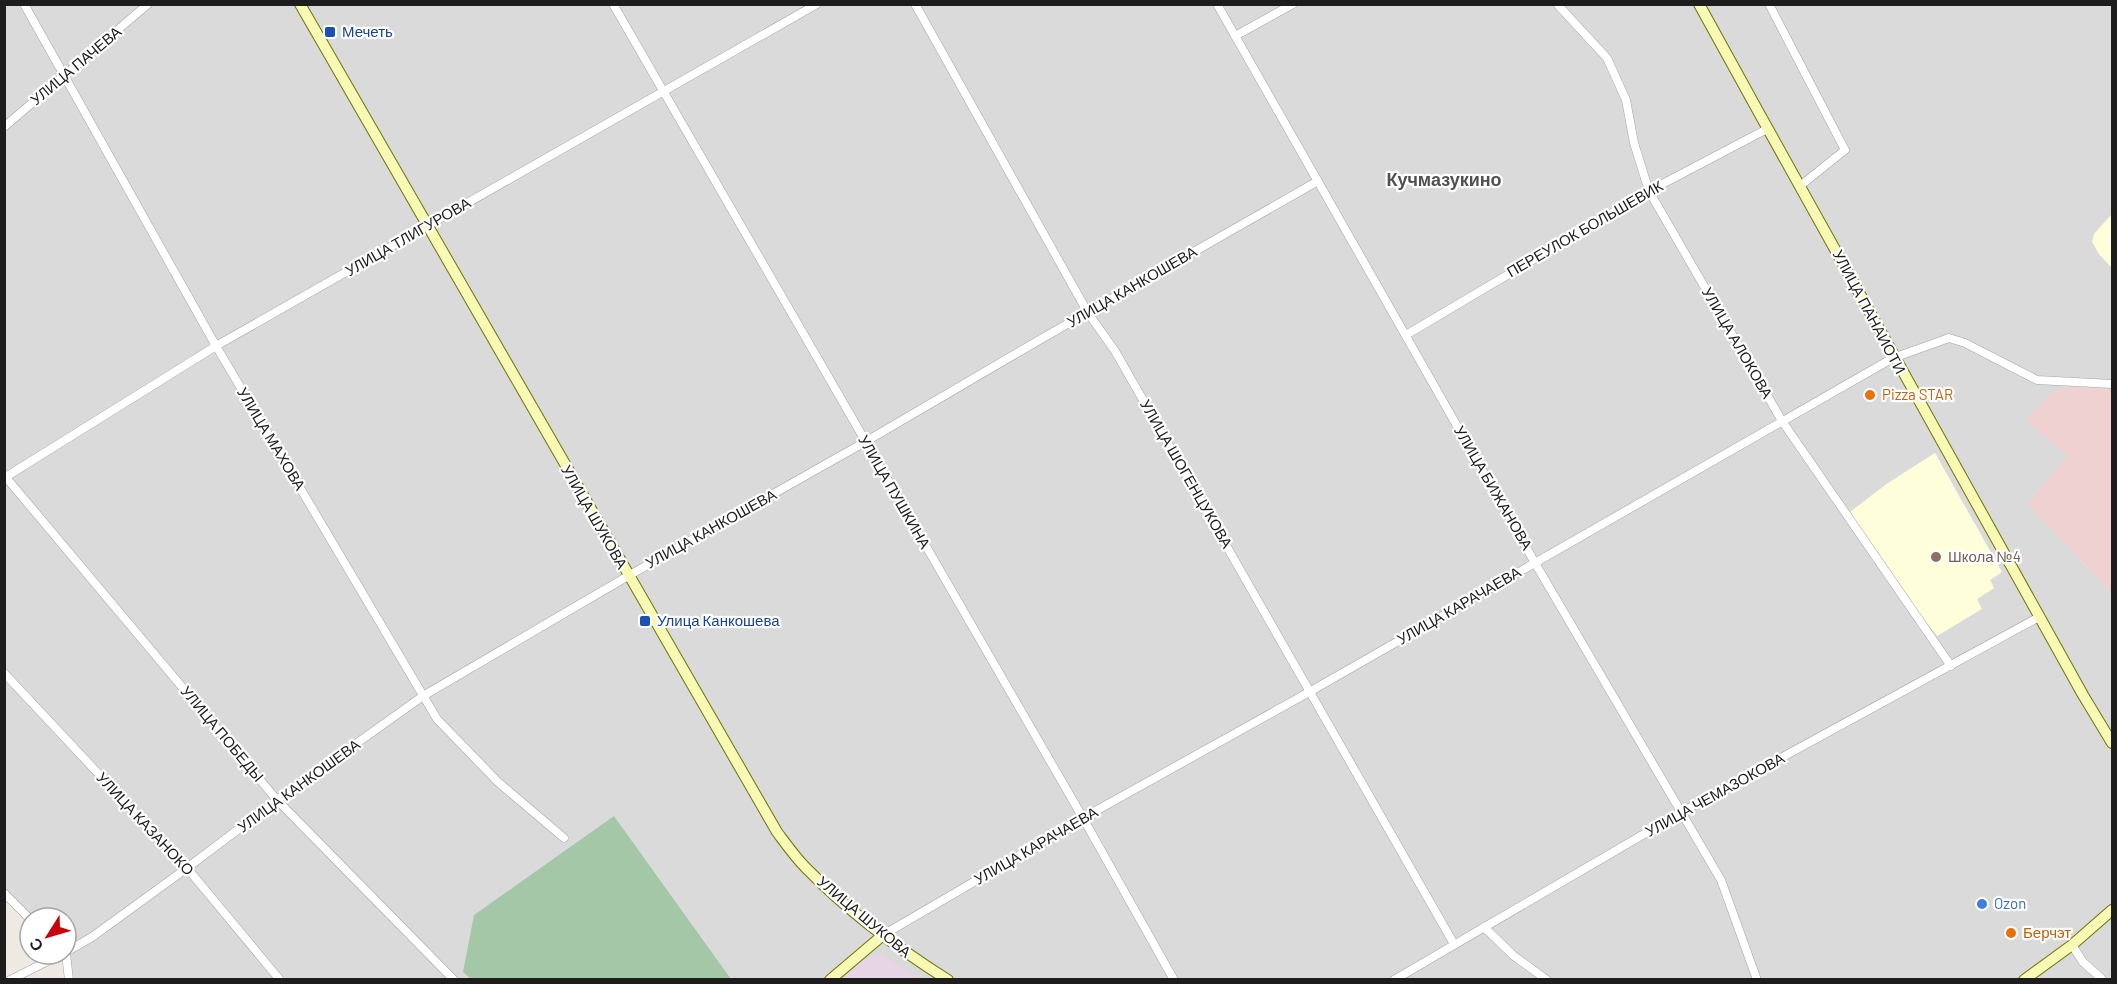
<svg xmlns="http://www.w3.org/2000/svg" width="2117" height="984" viewBox="0 0 2117 984" font-family="Barlow,sans-serif">
	<rect width="100%" height="100%" fill="#eeeae3"/>
	<path fill="#dbdada" fill-rule="evenodd" d="M 4,5 L 2112,5 L 2112,214 L 2094,234 L 2099,254 L 2112,268 L 2112,390 L 2073,386 L 2067,456 L 2027,503 L 2112,594 L 2112,979 L 731,979 L 614,816 L 463,972 L 472,979 L 69,979 L 66,954 L 66,918 L 30,918 L 5,893 ZM 1935,453 L 1991,577 L 1990,580 L 1994,588 L 1977,599 L 1981,609 L 1850,512 L 1888,483 Z"/>
	<path fill="#f0d1d1" d="M 2073,386 L 2112,390 L 2112,594 L 2027,503 L 2067,456 L 2026,420 L 2050,394 Z"/>
	<path fill="#e7d5e5" d="M 881,955 L 921,979 L 842,979 L 868,957 Z"/>
	<g fill="#fffedb">
		<path d="M 2112,214 L 2112,268 L 2099,254 L 2092,242 L 2094,234 Z"/>
		<path d="M 1935,453 L 2002,572 L 1990,580 L 1994,588 L 1977,599 L 1982,609 L 1937,636 L 1900,589 L 1850,512 L 1888,483 Z"/>
	</g>
	<path fill="#a4c7a8" d="M 614,816 L 731,979 L 472,980 L 463,972 L 474,915 Z"/>
	<g fill="none" stroke-linecap="round" stroke-linejoin="round">
		<defs>
			<g id="street">
				<path d="M 24,4 L 216,346 L 437,719 L 498,782 L 564,838"/>
				<path d="M 613,4 L 1083,818 L 1174,980"/>
				<path d="M 915,4 L 1088,313 L 1115,351 L 1454,944"/>
				<path d="M 1217,4 L 1535,563 L 1721,880 L 1756,977"/>
				<path d="M 1557,4 L 1607,58 L 1626,100 L 1634,143 L 1649,191 L 1782,421 L 1951,666"/>
				<path d="M 1769,4 L 1845,150 L 1800,186"/>
				<path d="M 1235,36 L 1293,4"/>
				<path d="M 4,127 L 148,4"/>
				<path d="M 1406,335 L 1649,191 L 1767,129"/>
				<path d="M 4,475 L 277,800 L 454,980"/>
				<path d="M 4,478 L 216,346 L 817,4"/>
				<path d="M 4,673 L 187,868 L 280,980"/>
				<path d="M 4,893 L 30,919"/>
				<path d="M 1484,927 L 1514,956 L 1547,980"/>
				<path d="M 883,935 L 1083,818 L 1311,691 L 1893,358 L 1949,338 L 1965,343 L 2037,380 L 2112,384"/>
				<path d="M 2072,945 L 2083,962 L 2103,980"/>
				<path d="M 66,952 L 92,937 L 187,868 L 277,800 L 423,696 L 628,576 L 865,442 L 1041,339 L 1318,181"/>
				<path d="M 66,954 L 69,980"/>
				<path d="M 10,980 L 62,954"/>
				<path d="M 1394,980 L 1680,813 L 2039,617"/>
			</g>
			<g id="secondary">
				<path d="M 300,4 L 777,832 C 786,844 795,857 806,868 C 848,911 897,948 948,980"/>
				<path d="M 1699,4 C 1826,235 1955,465 2083,695 L 2112,743"/>
				<path d="M 830,980 L 883,935"/>
				<path d="M 2024,980 L 2072,945 L 2112,910"/>
			</g>
		</defs>
		<use href="#street" stroke="#a4a4a4" stroke-width="9"/>
		<use href="#secondary" stroke="#6c7404" stroke-width="12"/>
		<use href="#street" stroke="#fff" stroke-width="8"/>
		<use href="#secondary" stroke="#f9f9b6" stroke-width="10"/>
	</g>
	<g fill="#1a4fb4" stroke="#fff" stroke-width="2">
		<rect x="324" y="26" width="12" height="12" rx="3"/>
		<rect x="639" y="615" width="12" height="12" rx="3"/>
	</g>
	<g fill="#e8710a" stroke="#fff" stroke-width="2">
		<circle cx="1870" cy="395" r="6"/>
		<circle cx="2011" cy="933" r="6"/>
	</g>
	<circle fill="#8d6e63" stroke="#fff" stroke-width="2" cx="1936" cy="557" r="6"/>
	<circle fill="#3f7fe0" stroke="#fff" stroke-width="2" cx="1982" cy="904" r="6"/>
	<g text-anchor="middle" stroke-width="4.5" stroke-linejoin="round" paint-order="stroke">
		<g font-size="15" fill="#164399" stroke="#fff" text-anchor="start">
			<text x="342" y="37">Мечеть</text>
			<text x="657" y="626">Улица Канкошева</text>
		</g>
		<g font-size="15" fill="#1d1d1d" stroke="#fff">
			<text transform="translate(76 66) rotate(-40)" y="5">УЛИЦА ПАЧЕВА</text>
			<text transform="translate(1585 229) rotate(-30)" y="5">ПЕРЕУЛОК БОЛЬШЕВИК</text>
			<text transform="translate(408 237) rotate(-30)" y="5">УЛИЦА ТЛИГУРОВА</text>
			<text transform="translate(1132 287) rotate(-30)" y="5">УЛИЦА КАНКОШЕВА</text>
			<text transform="translate(1869 312) rotate(62)" y="5">УЛИЦА ПАНАИОТИ</text>
			<text transform="translate(1737 343) rotate(60)" y="5">УЛИЦА АЛОКОВА</text>
			<text transform="translate(271 439) rotate(59)" y="5">УЛИЦА МАХОВА</text>
			<text transform="translate(1186 474) rotate(60)" y="5">УЛИЦА ШОГЕНЦУКОВА</text>
			<text transform="translate(1493 488) rotate(60)" y="5">УЛИЦА БИЖАНОВА</text>
			<text transform="translate(894 492) rotate(60)" y="5">УЛИЦА ПУШКИНА</text>
			<text transform="translate(594 517) rotate(60)" y="5">УЛИЦА ШУКОВА</text>
			<text transform="translate(711 529) rotate(-29)" y="5">УЛИЦА КАНКОШЕВА</text>
			<text transform="translate(1459 606) rotate(-30)" y="5">УЛИЦА КАРАЧАЕВА</text>
			<text transform="translate(222 734) rotate(50)" y="5">УЛИЦА ПОБЕДЫ</text>
			<text transform="translate(299 786) rotate(-36)" y="5">УЛИЦА КАНКОШЕВА</text>
			<text transform="translate(1715 795) rotate(-29)" y="5">УЛИЦА ЧЕМАЗОКОВА</text>
			<text transform="translate(145 824) rotate(47)" y="5">УЛИЦА КАЗАНОКО</text>
			<text transform="translate(1036 846) rotate(-30)" y="5">УЛИЦА КАРАЧАЕВА</text>
			<text transform="translate(864 917) rotate(40)" y="5">УЛИЦА ШУКОВА</text>
		</g>
		<g font-size="15" fill="#c56008" stroke="#fff" text-anchor="start">
			<text x="1882" y="400">Pizza STAR</text>
			<text x="2023" y="938">Берчэт</text>
		</g>
		<g font-size="15" fill="#785e54" stroke="#fff" text-anchor="start">
			<text x="1948" y="562">Школа №4</text>
		</g>
		<g font-size="15" fill="#366cbe" stroke="#fff" text-anchor="start">
			<text x="1994" y="909">Ozon</text>
		</g>
		<g font-size="18" font-weight="bold" fill="#505050" stroke="#fff">
			<text x="1444" y="186">Кучмазукино</text>
		</g>
	</g>
	<rect width="2117" height="984" fill="none" stroke="#1d1d1d" stroke-width="12"/>
	<g transform="translate(48 936) rotate(233)"><circle r="28" fill="#ffffff" stroke="#a5a5a5" stroke-width="1.5"/>
	<path d="M0-4.5L10 22L0 15L-10 22Z" fill="#ca0008"/>
	<text y="-9" font-size="16" font-weight="bold" text-anchor="middle" fill="#1d1d1d">С</text>
	</g>
</svg>
